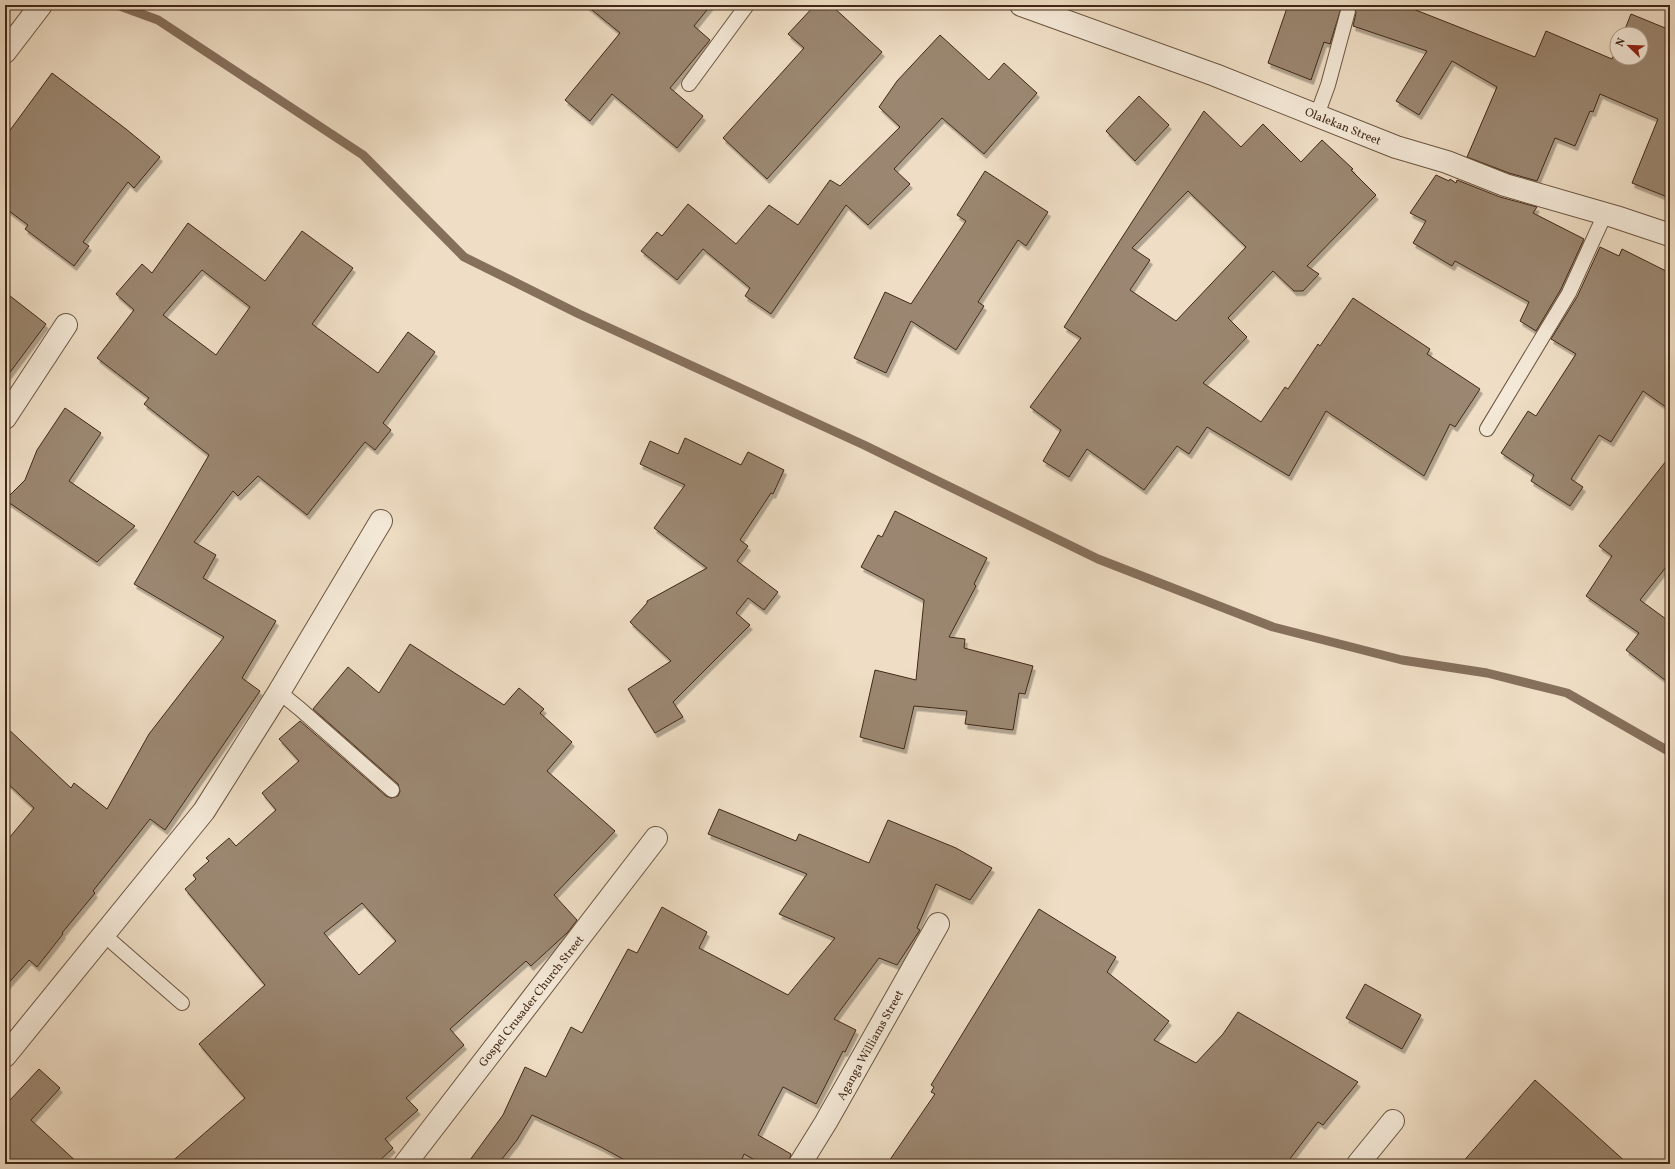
<svg xmlns="http://www.w3.org/2000/svg" width="1675" height="1169" viewBox="0 0 1675 1169" font-family="Vollkorn,serif">
	<defs>
		<filter id="shadow"><feDropShadow dx="2.5" dy="4.5" stdDeviation="0" flood-color="#0004"/></filter>
	</defs>
	<rect width="100%" height="100%" fill="#efdec5"/>
	<filter id="stains"><feTurbulence type="fractalNoise" baseFrequency=".005" numOctaves="4"/><feColorMatrix values="0 0 0 0 .2 0 0 0 0 .09 0 0 0 0 .02 0 0 0 .5 -.17"/></filter>
	<radialGradient id="worn" r=".72"><stop offset=".6" stop-color="#630" stop-opacity="0"/><stop offset="1" stop-color="#630" stop-opacity=".3"/></radialGradient>
	<g fill="none" stroke-linecap="round" stroke-linejoin="round">
		<path stroke="#86705c" stroke-width="9" d="M 117,5 L 158,20 L 363,155 L 464,257 L 579,314 L 864,445 L 1098,559 L 1273,627 L 1402,660 L 1487,673 L 1567,693 L 1670,752"/>
	</g>
	<g fill="#9b8771" stroke="#412817" fill-rule="evenodd" filter="url(#shadow)">
		<path d="M 586,5 L 711,5 L 694,26 L 710,40 L 670,88 L 703,116 L 677,148 L 612,94 L 590,121 L 565,100 L 620,33 Z"/>
		<path d="M 815,5 L 831,5 L 882,52 L 767,179 L 723,138 L 804,48 L 788,34 Z"/>
		<path d="M 1288,5 L 1342,5 L 1330,44 L 1324,42 L 1311,80 L 1268,63 Z"/>
		<path d="M 1354,5 L 1403,5 L 1535,57 L 1546,31 L 1612,59 L 1617,48 L 1617,58 L 1641,58 L 1641,34 L 1623,34 L 1631,14 L 1670,30 L 1670,198 L 1632,183 L 1658,119 L 1600,94 L 1593,112 L 1590,111 L 1575,146 L 1555,138 L 1537,181 L 1509,173 L 1467,157 L 1497,87 L 1452,61 L 1419,115 L 1396,101 L 1427,51 L 1353,26 L 1356,13 Z"/>
		<path d="M 940,35 L 989,80 L 1004,63 L 1037,93 L 984,154 L 942,118 L 894,169 L 910,184 L 868,225 L 846,205 L 771,314 L 745,296 L 750,288 L 703,249 L 677,280 L 641,251 L 657,232 L 662,236 L 688,204 L 736,244 L 769,205 L 798,225 L 830,180 L 840,186 L 900,127 L 879,107 L 897,81 Z"/>
		<path d="M 52,73 L 126,129 L 160,157 L 134,188 L 128,182 L 83,242 L 89,246 L 74,266 L 25,229 L 28,225 L 5,208 L 5,137 Z"/>
		<path d="M 1139,96 L 1169,125 L 1135,161 L 1106,131 Z"/>
		<path d="M 1204,111 L 1241,147 L 1263,124 L 1301,162 L 1322,140 L 1353,169 L 1351,170 L 1376,195 L 1307,266 L 1319,274 L 1303,291 L 1294,291 L 1273,271 L 1228,318 L 1247,337 L 1203,383 L 1261,422 L 1285,387 L 1288,389 L 1318,344 L 1320,346 L 1353,298 L 1430,349 L 1427,354 L 1480,389 L 1455,427 L 1450,424 L 1424,476 L 1326,411 L 1289,476 L 1207,427 L 1189,454 L 1177,446 L 1144,490 L 1087,449 L 1069,477 L 1043,461 L 1061,430 L 1030,407 L 1081,338 L 1064,327 ZM 1188,191 L 1246,247 L 1176,321 L 1130,290 L 1150,260 L 1132,248 Z"/>
		<path d="M 985,171 L 1048,212 L 1026,246 L 1018,240 L 978,302 L 984,306 L 956,350 L 911,321 L 886,373 L 854,358 L 885,292 L 911,304 L 966,221 L 957,215 Z"/>
		<path d="M 1436,175 L 1449,181 L 1450,179 L 1456,183 L 1457,180 L 1500,197 L 1537,207 L 1533,213 L 1584,239 L 1561,289 L 1536,331 L 1520,321 L 1529,302 L 1455,261 L 1452,266 L 1413,243 L 1426,221 L 1410,213 Z"/>
		<path d="M 188,223 L 265,281 L 302,231 L 353,268 L 312,324 L 378,373 L 408,332 L 435,352 L 383,423 L 391,430 L 375,450 L 365,442 L 307,515 L 258,476 L 238,496 L 233,491 L 194,542 L 216,555 L 203,578 L 276,621 L 242,678 L 260,691 L 165,830 L 150,819 L 93,891 L 95,893 L 62,933 L 63,934 L 37,967 L 29,960 L 5,987 L 5,843 L 34,808 L 5,781 L 5,726 L 71,788 L 74,783 L 107,809 L 149,734 L 224,637 L 134,584 L 209,455 L 144,404 L 149,398 L 97,358 L 134,310 L 116,294 L 142,264 L 152,273 ZM 202,270 L 250,307 L 216,355 L 163,315 Z"/>
		<path d="M 1600,247 L 1619,256 L 1622,249 L 1670,273 L 1670,410 L 1643,391 L 1611,442 L 1599,435 L 1571,479 L 1583,487 L 1570,506 L 1531,481 L 1534,475 L 1501,453 L 1528,411 L 1536,416 L 1576,354 L 1551,339 L 1577,297 Z"/>
		<path d="M 5,292 L 46,324 L 5,379 Z"/>
		<path d="M 65,408 L 101,433 L 69,481 L 135,526 L 97,562 L 5,500 L 25,480 L 37,450 Z"/>
		<path d="M 685,438 L 741,465 L 748,452 L 784,470 L 773,494 L 771,493 L 740,540 L 748,546 L 737,561 L 778,592 L 764,610 L 748,598 L 736,613 L 750,625 L 673,702 L 683,717 L 655,733 L 628,689 L 671,661 L 630,622 L 647,603 L 647,601 L 707,568 L 654,528 L 685,485 L 640,464 L 650,441 L 678,454 Z"/>
		<path d="M 1670,456 L 1670,562 L 1640,600 L 1670,622 L 1670,684 L 1626,650 L 1639,633 L 1586,596 L 1612,556 L 1599,546 Z"/>
		<path d="M 895,511 L 987,558 L 974,584 L 976,586 L 949,637 L 965,639 L 964,648 L 1033,666 L 1025,694 L 1019,693 L 1013,730 L 965,724 L 967,711 L 914,706 L 904,749 L 860,737 L 875,670 L 916,680 L 924,600 L 861,567 L 878,535 L 882,537 Z"/>
		<path d="M 410,644 L 504,705 L 519,688 L 544,709 L 540,713 L 572,742 L 547,771 L 615,831 L 554,895 L 577,920 L 568,932 L 531,966 L 526,961 L 450,1029 L 464,1045 L 406,1098 L 418,1110 L 385,1139 L 393,1148 L 376,1164 L 169,1164 L 245,1098 L 199,1044 L 265,985 L 185,889 L 196,879 L 193,875 L 209,861 L 206,858 L 229,838 L 236,846 L 276,810 L 262,793 L 299,761 L 279,739 L 300,721 L 386,796 L 391,798 L 398,796 L 400,791 L 398,784 L 313,709 L 348,667 L 379,693 ZM 362,903 L 396,941 L 359,975 L 324,933 Z"/>
		<path d="M 719,809 L 796,841 L 799,834 L 869,863 L 888,820 L 956,848 L 992,868 L 970,900 L 936,884 L 917,928 L 920,930 L 897,965 L 879,958 L 834,1019 L 856,1030 L 845,1052 L 843,1051 L 816,1104 L 783,1087 L 758,1135 L 791,1154 L 788,1164 L 762,1164 L 744,1154 L 740,1164 L 632,1164 L 601,1147 L 532,1115 L 517,1140 L 498,1164 L 467,1164 L 503,1115 L 525,1067 L 546,1077 L 571,1027 L 582,1033 L 628,949 L 637,953 L 662,907 L 707,932 L 699,948 L 788,995 L 835,938 L 779,914 L 807,874 L 708,834 Z"/>
		<path d="M 1039,909 L 1116,957 L 1107,972 L 1169,1021 L 1154,1040 L 1196,1063 L 1223,1034 L 1238,1012 L 1358,1082 L 1323,1125 L 1318,1122 L 1286,1164 L 887,1164 L 935,1094 L 931,1092 L 934,1087 L 931,1085 Z"/>
		<path d="M 1365,984 L 1421,1015 L 1402,1049 L 1346,1018 Z"/>
		<path d="M 39,1069 L 60,1088 L 31,1120 L 79,1164 L 5,1164 L 5,1096 L 10,1100 Z"/>
		<path d="M 1535,1080 L 1628,1164 L 1461,1164 Z"/>
	</g>
	<g fill="none" stroke-linecap="round" stroke-linejoin="round">
		<defs>
			<g id="lane">
				<path d="M 689,84 L 747,5"/>
				<path d="M 1317,115 L 1328,85 L 1348,11"/>
				<path d="M 1487,429 L 1569,293 L 1605,214"/>
				<path d="M 279,692 L 300,709 L 392,790"/>
				<path d="M 103,934 L 182,1003"/>
			</g>
			<g id="street">
				<path d="M 1021,5 L 1215,75 L 1396,147 L 1447,162 L 1505,185 L 1616,217 L 1670,235"/>
				<path d="M 5,52 L 41,5"/>
				<path d="M 5,418 L 66,325"/>
				<path d="M 5,1056 L 204,811 L 279,692 L 381,521"/>
				<path d="M 405,1164 L 656,838"/>
				<path d="M 800,1164 L 826,1122 L 938,924"/>
				<path d="M 1358,1164 L 1393,1121"/>
			</g>
		</defs>
		<use href="#lane" stroke="#6c5642" stroke-width="16"/>
		<use href="#street" stroke="#6c5642" stroke-width="24"/>
		<use href="#lane" stroke="#f5ead9" stroke-width="14"/>
		<use href="#street" stroke="#f5ead9" stroke-width="22"/>
	</g>
	<g text-anchor="middle" stroke-width="3" stroke-linejoin="round" paint-order="stroke">
		<g font-size="12" fill="#412817" stroke="#f5ead9">
			<text transform="translate(1343 126) rotate(22)" y="4">Olalekan Street</text>
			<text transform="translate(531 1001) rotate(-52)" y="4">Gospel Crusader Church Street</text>
			<text transform="translate(870 1045) rotate(-61)" y="4">Aganga Williams Street</text>
		</g>
	</g>
	<rect width="1675" height="1169" fill="none" stroke="#efdec5" stroke-width="20"/>
	<rect x="6" y="6" width="1663" height="1157" fill="none" stroke="#412817" stroke-width="2"/>
	<rect x="10" y="10" width="1655" height="1149" fill="none" stroke="#412817"/>
	<g transform="translate(1629 46) rotate(293)"><circle r="19" fill="#f5ead9" stroke="#ad9c8b"/>
	<path d="M0-3L7 15L0 10L-7 15Z" fill="#8f2418"/>
	<text y="-6" font-size="11" font-weight="bold" text-anchor="middle" fill="#412817">N</text>
	</g>
	<rect width="100%" height="100%" filter="url(#stains)"/>
	<rect width="100%" height="100%" fill="url(#worn)"/>
</svg>
